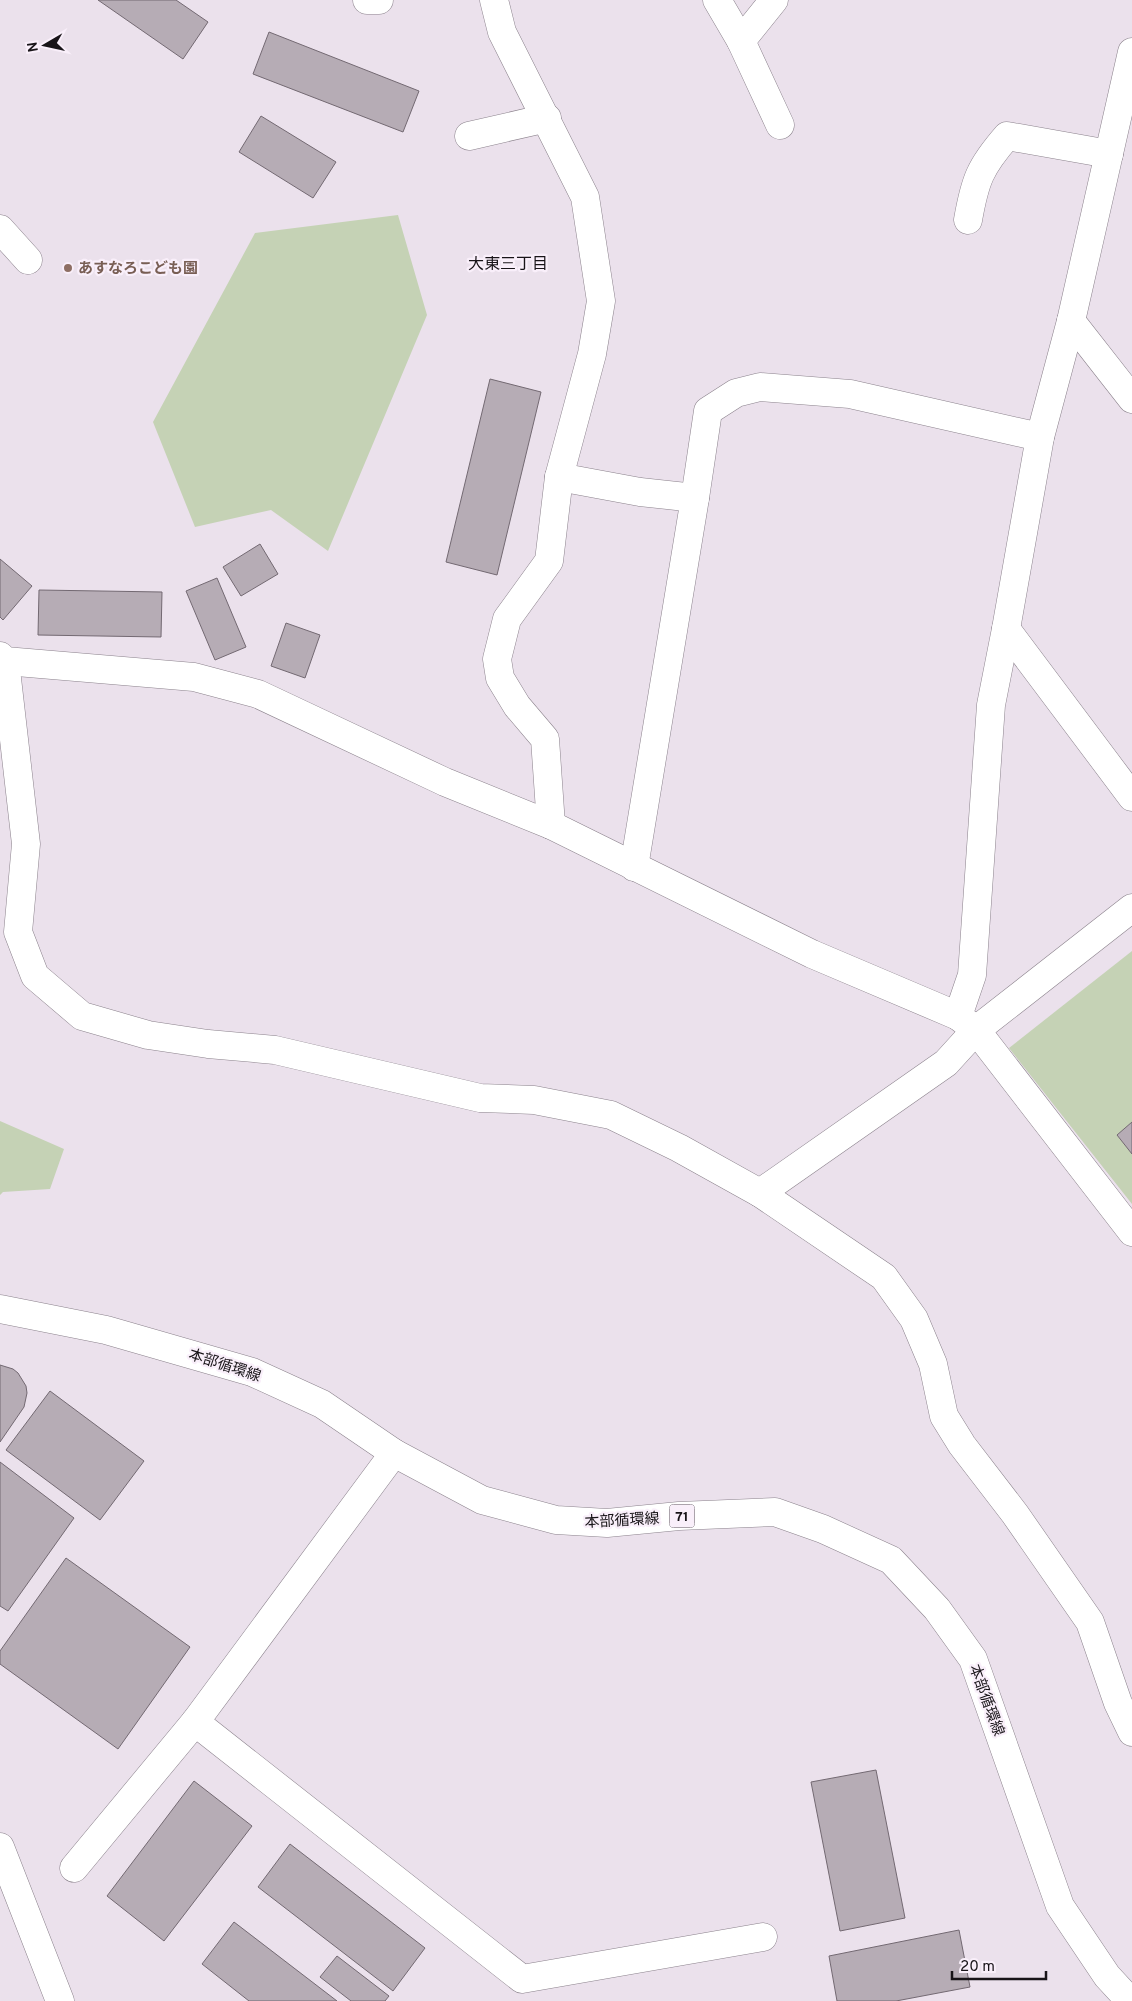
<svg xmlns="http://www.w3.org/2000/svg" width="1132" height="2001" viewBox="0 0 1132 2001" font-family="Overpass,'Noto Sans JP',sans-serif">
	<rect width="100%" height="100%" fill="#ebe1ec"/>
	<g fill="#c5d2b5">
		<path d="M 398,215 L 427,315 L 328,551 L 271,510 L 195,527 L 153,422 L 255,233 Z"/>
		<path d="M 1132,951 L 1132,1204 L 1009,1048 Z"/>
		<path d="M 0,1121 L 64,1149 L 50,1189 L 3,1192 L 0,1195 Z"/>
	</g>
	<g fill="#b6acb5" stroke="#736972">
		<path d="M 98,0 L 176,0 L 208,22 L 183,59 Z"/>
		<path d="M 269,32 L 419,91 L 403,132 L 253,74 Z"/>
		<path d="M 261,116 L 336,162 L 313,198 L 239,152 Z"/>
		<path d="M 490,379 L 541,392 L 497,575 L 446,562 Z"/>
		<path d="M 260,544 L 278,574 L 241,596 L 223,567 Z"/>
		<path d="M 0,559 L 32,586 L 3,620 L 0,617 Z"/>
		<path d="M 217,578 L 246,647 L 215,660 L 186,591 Z"/>
		<path d="M 39,590 L 162,592 L 161,637 L 38,635 Z"/>
		<path d="M 286,623 L 320,635 L 305,678 L 271,666 Z"/>
		<path d="M 1132,1122 L 1132,1154 L 1117,1135 Z"/>
		<path d="M 0,1365 L 13,1369 L 18,1373 L 26,1386 L 27,1393 L 24,1407 L 0,1442 Z"/>
		<path d="M 50,1391 L 144,1461 L 100,1520 L 6,1450 Z"/>
		<path d="M 0,1462 L 74,1518 L 8,1611 L 0,1606 Z"/>
		<path d="M 66,1558 L 190,1647 L 118,1749 L 0,1664 L 0,1651 Z"/>
		<path d="M 876,1770 L 905,1918 L 840,1931 L 811,1782 Z"/>
		<path d="M 194,1781 L 252,1826 L 164,1941 L 107,1896 Z"/>
		<path d="M 290,1844 L 425,1948 L 393,1991 L 258,1887 Z"/>
		<path d="M 234,1922 L 337,2001 L 249,2001 L 202,1964 Z"/>
		<path d="M 959,1930 L 970,1987 L 896,2001 L 837,2001 L 829,1956 Z"/>
		<path d="M 337,1956 L 389,1996 L 385,2001 L 351,2001 L 320,1977 Z"/>
	</g>
	<g fill="none" stroke-linecap="round" stroke-linejoin="round">
		<defs>
			<g id="minor">
				<path d="M 367,0 L 379,0"/>
				<path d="M 494,0 L 502,32 L 585,197 L 601,301 L 592,354 L 559,477 L 549,561 L 507,619 L 497,659 L 500,678 L 517,706 L 545,739 L 551,825"/>
				<path d="M 717,0 L 741,41 L 774,0"/>
				<path d="M 741,41 L 780,125"/>
				<path d="M 1132,52 L 1071,321 L 1040,437 L 1006,629 L 991,705 L 972,975 L 958,1016 L 976,1030 L 1132,1232"/>
				<path d="M 469,136 L 547,118"/>
				<path d="M 968,220 C 975,180 980,167 1007,136 L 1109,154"/>
				<path d="M 0,229 L 28,260"/>
				<path d="M 1071,321 L 1132,399"/>
				<path d="M 559,477 L 640,492 L 695,498"/>
				<path d="M 1006,629 L 1132,797"/>
				<path d="M 0,656 L 5,661 L 194,677 L 258,694 L 445,782 L 551,825 L 812,954 L 958,1016"/>
				<path d="M 5,661 L 26,844 L 18,932 L 35,976 L 82,1016 L 148,1035 L 208,1044 L 275,1050 L 480,1098 L 534,1100 L 611,1115 L 679,1148 L 760,1193 L 884,1277 L 914,1319 L 933,1364 L 944,1416 L 962,1445 L 1015,1514 L 1090,1622 L 1118,1703 L 1132,1732"/>
				<path d="M 634,867 L 695,498 L 708,411 L 736,393 L 760,387 L 850,394 L 1040,437"/>
				<path d="M 760,1193 L 946,1063 L 976,1030 L 1132,908"/>
				<path d="M 195,1722 L 522,1979 L 763,1937"/>
				<path d="M 0,1847 L 60,2001"/>
				<path d="M 74,1868 L 195,1722 L 394,1453"/>
			</g>
			<path id="major" d="M 0,1309 L 106,1330 L 252,1372 L 322,1404 L 394,1453 L 482,1500 L 556,1520 L 607,1523 L 679,1516 L 775,1512 L 823,1529 L 891,1560 L 937,1609 L 973,1659 L 1060,1906 L 1107,1976 L 1130,2001"/>
		</defs>
		<use href="#minor" stroke="#8b828c" stroke-width="29"/>
		<use href="#major" stroke="#8b828c" stroke-width="29"/>
		<use href="#minor" stroke="#fff" stroke-width="28"/>
		<use href="#major" stroke="#fff" stroke-width="28"/>
	</g>
	<circle fill="#8d6e63" stroke="#f9effa" stroke-width="2" cx="68" cy="268" r="5"/>
	<g text-anchor="middle" stroke-width="4.5" stroke-linejoin="round" paint-order="stroke">
		<rect fill="#f9effa" stroke="#5c565c" stroke-width="1" x="669.5" y="1504.5" width="25" height="23" rx="4"/>
		<g font-size="14" font-weight="bold" fill="#181418">
			<text x="682" y="1521">71</text>
		</g>
		<g font-size="15" font-weight="bold" fill="#785e54" stroke="#f9effa" text-anchor="start">
			<text x="78" y="273">あすなろこども園</text>
		</g>
		<g font-size="15" fill="#181418" stroke="#f9effa">
			<text transform="translate(225 1365) rotate(18)" y="5">本部循環線</text>
			<text transform="translate(622 1520) rotate(-3)" y="5">本部循環線</text>
			<text transform="translate(987 1700) rotate(70)" y="5">本部循環線</text>
		</g>
		<g font-size="16" fill="#181418" stroke="#f9effa">
			<text x="508" y="269">大東三丁目</text>
		</g>
	</g>
	<g transform="translate(45 45) rotate(261)" stroke="#f9effa" stroke-width="4" paint-order="stroke">
	<path d="M0-4L9 19L0 12L-9 19Z" fill="#181418"/>
	<text y="-8" font-size="14" font-weight="bold" text-anchor="middle" fill="#181418">N</text>
	</g>
	<path d="M952 1971v8h94v-8" fill="none" stroke="#181418" stroke-width="2.5"/>
	<text x="960" y="1971" font-size="15" fill="#181418" stroke="#f9effa" stroke-width="4" paint-order="stroke">20 m</text>
</svg>
